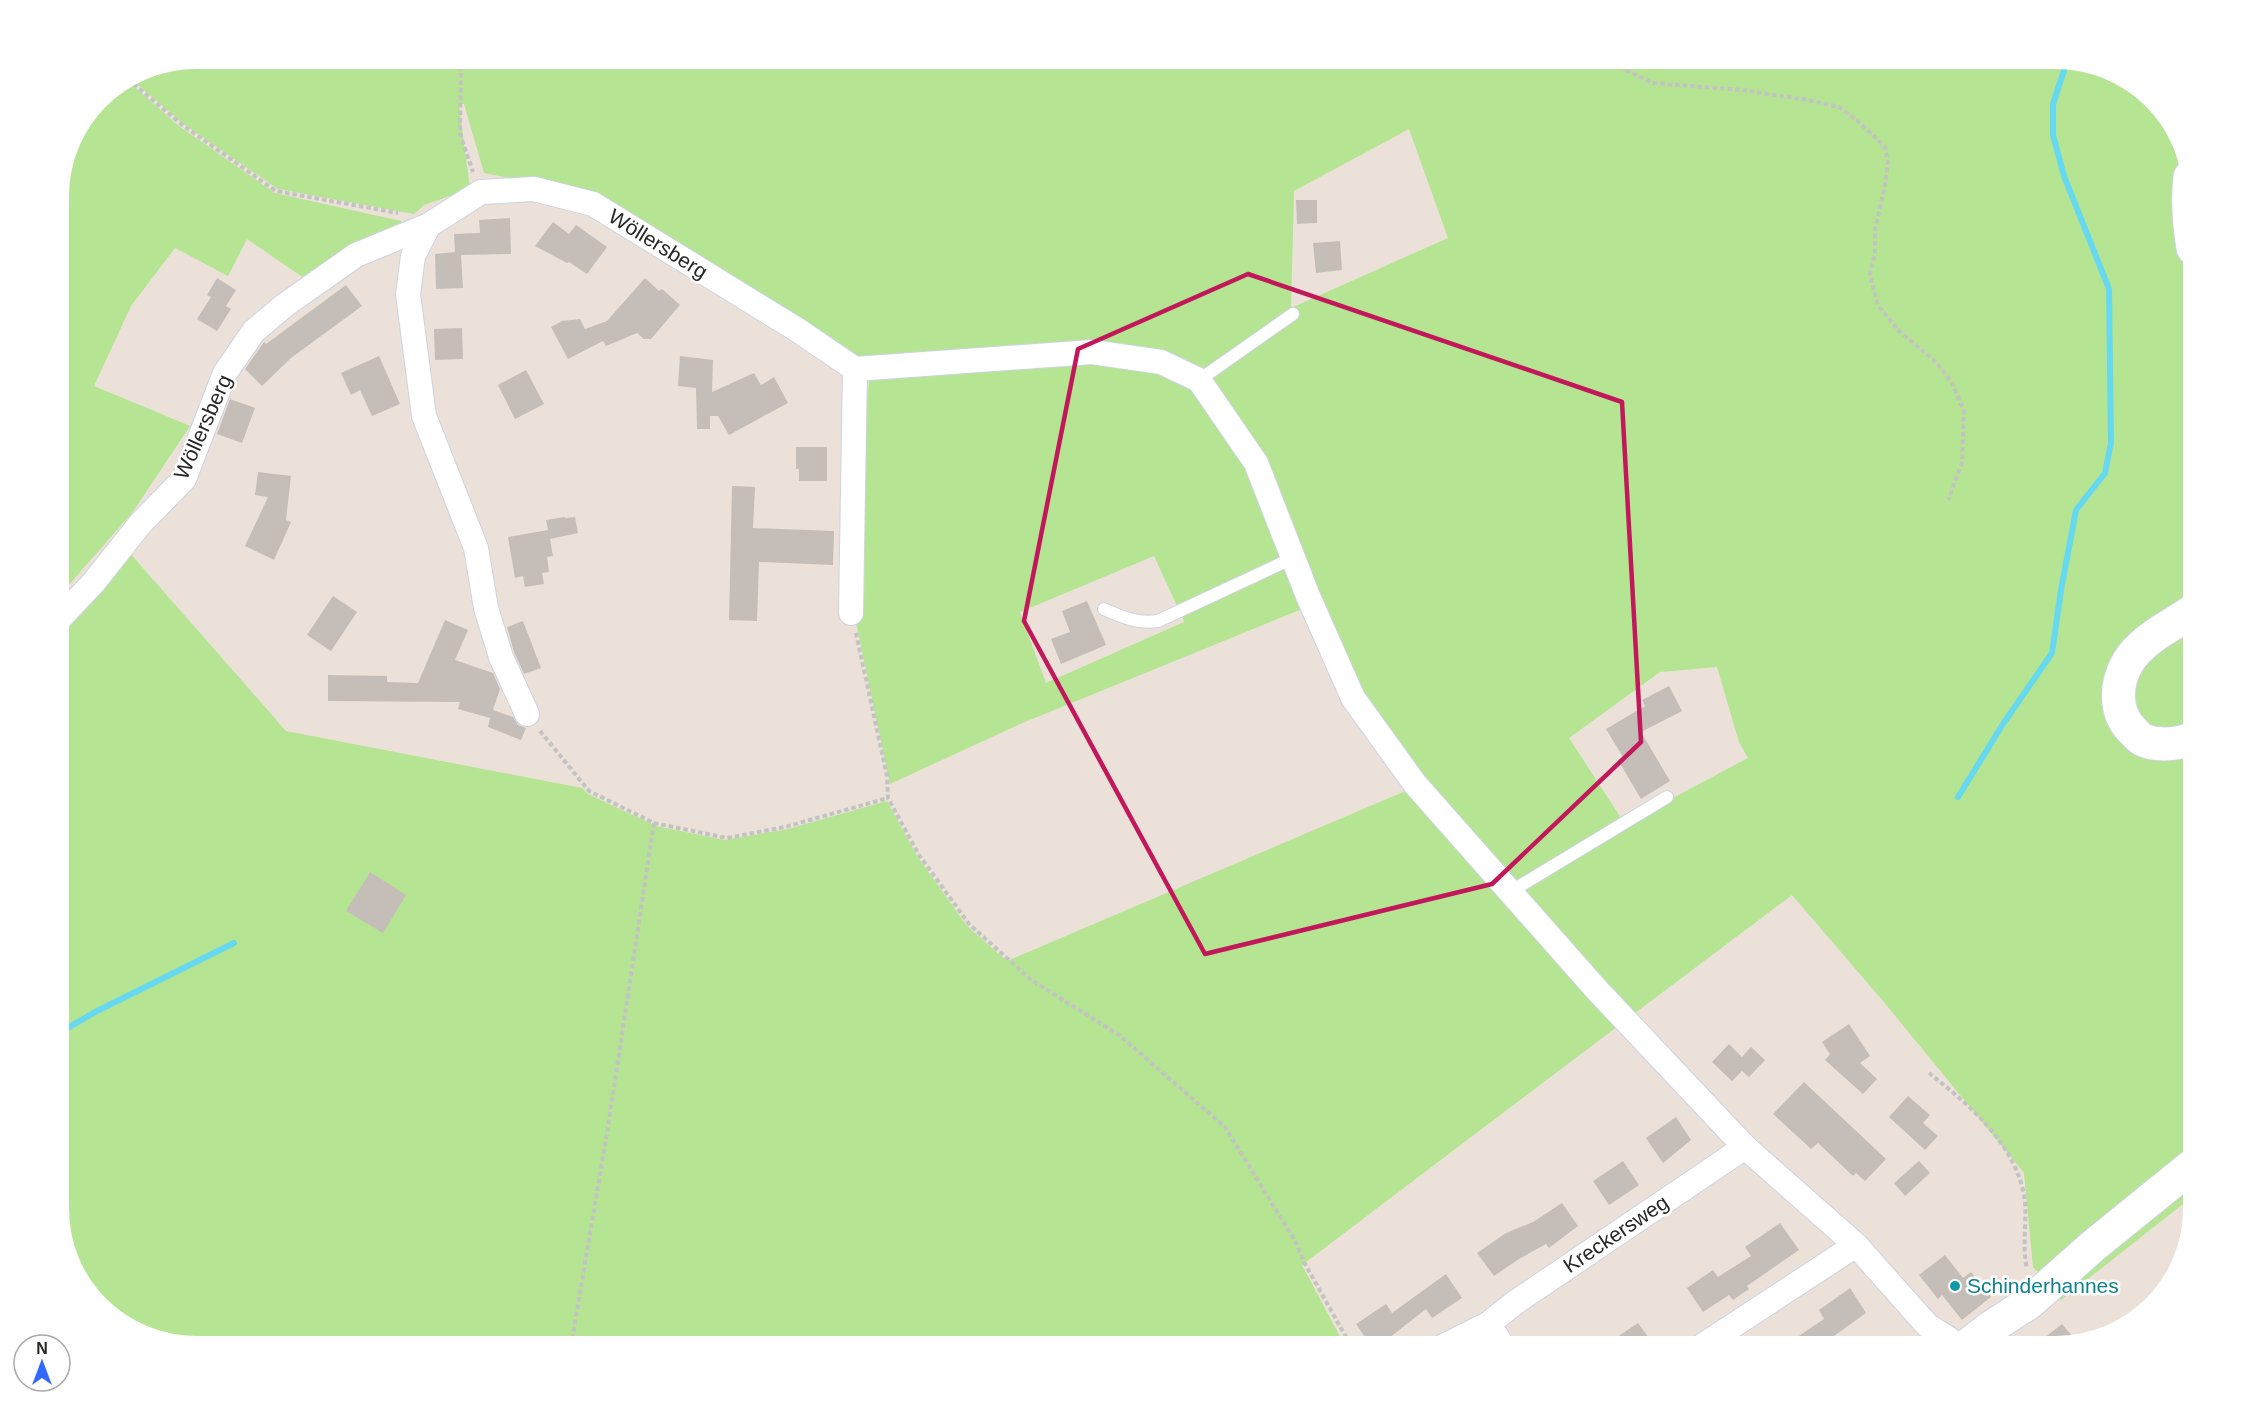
<svg xmlns="http://www.w3.org/2000/svg" width="2252" height="1405" viewBox="0 0 2252 1405" font-family="Arial,sans-serif">
	<rect width="100%" height="100%" fill="#ebe1d8"/>
	<g fill="#b5e492" fill-rule="evenodd">
		<path d="M 196,58 L 2056,58 L 2125,77 L 2175,127 L 2193,187 L 2193,1150 L 2043,1273 L 2037,1271 L 2033,1267 L 2024,1173 L 1883,1001 L 1792,895 L 1627,1019 L 1515,892 L 1671,799 L 1748,758 L 1739,742 L 1717,667 L 1660,672 L 1569,738 L 1623,821 L 1511,887 L 1356,697 L 1312,595 L 1199,375 L 1161,359 L 865,364 L 603,197 L 484,173 L 464,104 L 459,104 L 470,189 L 424,205 L 414,214 L 278,189 L 182,123 L 130,78 L 144,69 ZM 1409,129 L 1448,238 L 1291,308 L 1294,191 Z"/>
		<path d="M 127,80 L 179,126 L 275,193 L 401,221 L 402,229 L 304,278 L 247,239 L 228,276 L 175,248 L 131,306 L 94,386 L 190,426 L 132,513 L 59,596 L 59,187 L 69,143 L 99,98 Z"/>
		<path d="M 1091,356 L 1197,383 L 1252,465 L 1289,556 L 1178,608 L 1154,556 L 1020,612 L 1046,683 L 1184,622 L 1181,613 L 1291,563 L 1307,607 L 1020,724 L 890,784 L 854,613 L 856,500 L 869,381 Z"/>
		<path d="M 128,551 L 286,731 L 582,788 L 588,794 L 656,826 L 725,840 L 788,829 L 887,801 L 917,856 L 967,926 L 1007,961 L 1410,789 L 1618,1026 L 1302,1265 L 1345,1346 L 196,1346 L 127,1328 L 77,1278 L 59,1218 L 59,625 Z"/>
		<path d="M 2193,1176 L 2193,1196 L 2060,1301 L 2060,1295 Z"/>
	</g>
	<g fill="none" stroke-linecap="round" stroke-linejoin="round">
		<g stroke="#66d9f1" stroke-width="6">
			<path d="M 1958,797 L 2003,724 L 2052,653 L 2061,590 L 2076,510 L 2105,473 L 2111,443 L 2109,289 L 2064,176 L 2053,135 L 2053,104 L 2067,61"/>
			<path d="M 59,1033 L 97,1011 L 234,943"/>
		</g>
	</g>
	<g fill="#c5beb8">
		<path d="M 1296,200 L 1317,200 L 1317,223 L 1297,224 Z"/>
		<path d="M 510,218 L 511,254 L 461,255 L 463,288 L 436,289 L 435,254 L 455,252 L 454,234 L 480,233 L 479,220 Z"/>
		<path d="M 553,222 L 569,234 L 576,225 L 607,247 L 587,274 L 569,262 L 567,263 L 535,246 Z"/>
		<path d="M 1340,241 L 1342,270 L 1316,273 L 1313,243 Z"/>
		<path d="M 217,278 L 236,290 L 226,306 L 231,309 L 217,331 L 197,319 L 211,297 L 207,295 Z"/>
		<path d="M 645,278 L 659,291 L 662,289 L 680,305 L 651,339 L 644,339 L 637,333 L 606,346 L 603,341 L 568,359 L 551,327 L 562,321 L 580,319 L 585,329 L 607,321 Z"/>
		<path d="M 346,285 L 362,306 L 291,358 L 262,386 L 245,369 L 264,342 L 266,344 Z"/>
		<path d="M 462,328 L 463,359 L 435,360 L 434,329 Z"/>
		<path d="M 379,356 L 400,404 L 372,416 L 360,390 L 351,395 L 341,373 Z"/>
		<path d="M 680,356 L 713,360 L 712,392 L 754,373 L 761,385 L 774,377 L 788,403 L 729,435 L 718,416 L 710,416 L 710,429 L 697,429 L 696,388 L 678,386 Z"/>
		<path d="M 526,370 L 544,404 L 515,419 L 498,385 Z"/>
		<path d="M 230,399 L 255,408 L 242,443 L 217,434 Z"/>
		<path d="M 796,447 L 827,447 L 827,481 L 799,481 L 799,469 L 796,469 Z"/>
		<path d="M 258,472 L 291,476 L 286,520 L 291,522 L 274,560 L 245,546 L 268,497 L 255,495 Z"/>
		<path d="M 732,486 L 755,487 L 753,528 L 834,531 L 833,565 L 759,562 L 757,621 L 729,620 Z"/>
		<path d="M 565,517 L 565,518 L 575,517 L 578,533 L 550,539 L 553,556 L 547,557 L 549,572 L 542,573 L 544,584 L 525,587 L 523,576 L 515,578 L 508,537 L 548,530 L 546,520 Z"/>
		<path d="M 333,596 L 357,612 L 331,651 L 307,635 Z"/>
		<path d="M 1087,601 L 1106,645 L 1061,664 L 1051,639 L 1070,632 L 1062,611 Z"/>
		<path d="M 445,620 L 468,630 L 455,660 L 493,673 L 500,689 L 493,710 L 513,717 L 518,725 L 526,728 L 521,740 L 488,727 L 490,718 L 458,709 L 460,702 L 328,701 L 328,675 L 387,676 L 387,682 L 418,683 Z"/>
		<path d="M 523,621 L 541,668 L 524,674 L 514,652 L 507,627 Z"/>
		<path d="M 1669,686 L 1682,711 L 1641,732 L 1670,781 L 1641,799 L 1618,760 L 1623,757 L 1606,729 L 1645,706 L 1642,700 Z"/>
		<path d="M 370,872 L 406,895 L 383,933 L 346,911 Z"/>
		<path d="M 1849,1024 L 1870,1056 L 1860,1063 L 1877,1079 L 1863,1094 L 1825,1060 L 1830,1054 L 1822,1042 Z"/>
		<path d="M 1729,1044 L 1742,1057 L 1751,1047 L 1765,1060 L 1749,1077 L 1742,1071 L 1732,1081 L 1712,1062 Z"/>
		<path d="M 1804,1082 L 1886,1159 L 1865,1181 L 1856,1173 L 1853,1176 L 1818,1143 L 1811,1149 L 1773,1114 Z"/>
		<path d="M 1908,1096 L 1930,1115 L 1923,1123 L 1938,1136 L 1925,1150 L 1889,1117 Z"/>
		<path d="M 1676,1117 L 1691,1140 L 1663,1163 L 1646,1138 Z"/>
		<path d="M 1623,1161 L 1639,1185 L 1609,1205 L 1593,1181 Z"/>
		<path d="M 1919,1161 L 1930,1173 L 1905,1196 L 1894,1183 Z"/>
		<path d="M 1562,1203 L 1578,1226 L 1549,1248 L 1546,1244 L 1519,1259 L 1494,1276 L 1477,1253 L 1506,1233 L 1533,1222 Z"/>
		<path d="M 1780,1223 L 1799,1250 L 1747,1286 L 1749,1289 L 1733,1300 L 1729,1295 L 1703,1312 L 1687,1288 L 1713,1270 L 1718,1277 L 1751,1256 L 1745,1247 Z"/>
		<path d="M 1945,1255 L 1963,1278 L 1971,1272 L 1991,1297 L 1962,1320 L 1942,1295 L 1938,1299 L 1919,1275 Z"/>
		<path d="M 1446,1274 L 1462,1298 L 1432,1318 L 1426,1309 L 1389,1338 L 1371,1346 L 1356,1324 L 1386,1304 L 1392,1313 Z"/>
		<path d="M 1850,1288 L 1866,1313 L 1820,1346 L 1784,1346 L 1824,1319 L 1819,1310 Z"/>
		<path d="M 1638,1323 L 1655,1346 L 1604,1346 Z"/>
		<path d="M 2062,1324 L 2076,1341 L 2057,1346 L 2034,1346 Z"/>
	</g>
	<g fill="none" stroke-linecap="round" stroke-linejoin="round">
		<defs>
			<g id="lane">
				<path d="M 1199,380 L 1293,314"/>
				<path d="M 1104,609 C 1122,617 1137,624 1158,621 L 1293,558"/>
				<path d="M 1510,892 L 1667,797"/>
			</g>
			<g id="street">
				<path d="M 851,613 L 855,369"/>
				<path d="M 59,619 L 94,582 L 140,524 L 184,479 L 225,373 L 254,331 L 285,305 L 356,255 L 429,225"/>
				<path d="M 527,714 L 501,657 L 486,608 L 476,548 L 424,416 L 408,294 L 413,256 L 429,225 L 481,192 L 534,189 L 593,204 L 796,329 L 855,369 L 1092,352 L 1161,362 L 1199,380 L 1256,463 L 1308,596 L 1353,698 L 1415,784 L 1597,990 L 1745,1147 L 1856,1245 L 1927,1325 L 1960,1346"/>
				<path d="M 1488,1324 L 1503,1346"/>
				<path d="M 1444,1346 L 1488,1324 L 1516,1302 L 1745,1147"/>
				<path d="M 1702,1346 L 1856,1245"/>
			</g>
			<g id="secondary">
				<path d="M 2190,177 C 2187,202 2189,224 2193,248"/>
				<path d="M 2193,611 C 2171,626 2142,639 2128,662 C 2115,684 2114,713 2133,731 C 2136,734 2139,738 2143,740 C 2160,747 2177,744 2193,739"/>
				<path d="M 1967,1346 L 1990,1328 L 2030,1302 L 2093,1246 L 2193,1165"/>
			</g>
		</defs>
		<use href="#lane" stroke="#cdd3e1" stroke-width="14"/>
		<use href="#street" stroke="#cdd3e1" stroke-width="26"/>
		<use href="#secondary" stroke="#cdd3e1" stroke-width="35"/>
		<g stroke="#c3c3c3" stroke-width="4" stroke-dasharray="4.5 3" stroke-linecap="butt">
			<path d="M 461,58 L 460,134 L 473,172"/>
			<path d="M 1607,58 L 1613,64 L 1653,83 L 1742,90 L 1808,100 L 1839,107 L 1859,122 L 1885,147 L 1888,162 L 1885,185 L 1875,230 L 1875,254 L 1870,273 L 1871,279 L 1878,305 L 1899,331 L 1936,362 L 1952,383 L 1964,411 L 1962,463 L 1948,500"/>
			<path d="M 128,79 L 181,124 L 276,191 L 398,213"/>
			<path d="M 856,633 L 887,776 L 888,798 L 919,855 L 969,924 L 1030,979 L 1119,1035 L 1225,1127 L 1295,1241 L 1304,1262 L 1351,1346"/>
			<path d="M 540,731 L 589,791 L 654,823 L 607,1133 L 571,1346"/>
			<path d="M 654,823 L 727,838 L 785,827 L 888,798"/>
			<path d="M 1929,1073 C 1967,1103 2011,1140 2023,1190 C 2029,1213 2021,1244 2027,1269"/>
		</g>
		<use href="#lane" stroke="#fff" stroke-width="12"/>
		<use href="#street" stroke="#fff" stroke-width="24"/>
		<use href="#secondary" stroke="#fff" stroke-width="33"/>
	</g>
	<path fill="none" stroke="#c2185b" stroke-width="4.5" stroke-linejoin="round" d="M 1248,274 L 1622,402 L 1641,742 L 1492,884 L 1205,954 L 1024,621 L 1078,349 Z"/>
	<circle fill="#0f9aa8" stroke="#fff" stroke-width="2" cx="1955" cy="1286" r="6"/>
	<g text-anchor="middle" stroke-width="5" stroke-linejoin="round" paint-order="stroke">
		<g font-size="21" fill="#272727" stroke="#fff">
			<text transform="translate(658 244) rotate(32)" y="7">Wöllersberg</text>
			<text transform="translate(203 427) rotate(-66)" y="7">Wöllersberg</text>
			<text transform="translate(1616 1234) rotate(-34)" y="7">Kreckersweg</text>
		</g>
		<g font-size="21" fill="#0d838f" stroke="#fff" text-anchor="start">
			<text x="1967" y="1293">Schinderhannes</text>
		</g>
	</g>
	<path d="M0 0H2252V1405H0ZM196 69H2056A127 127 0 0 1 2183 196V1209A127 127 0 0 1 2056 1336H196A127 127 0 0 1 69 1209V196A127 127 0 0 1 196 69Z" fill="#fff" fill-rule="evenodd"/>
	<g transform="translate(42 1363)"><circle r="28" fill="#ffffff" stroke="#a9a9a9" stroke-width="1.5"/>
	<path d="M0-4.5L10 22L0 15L-10 22Z" fill="#316aff"/>
	<text y="-9" font-size="16" font-weight="bold" text-anchor="middle" fill="#272727">N</text>
	</g>
</svg>
